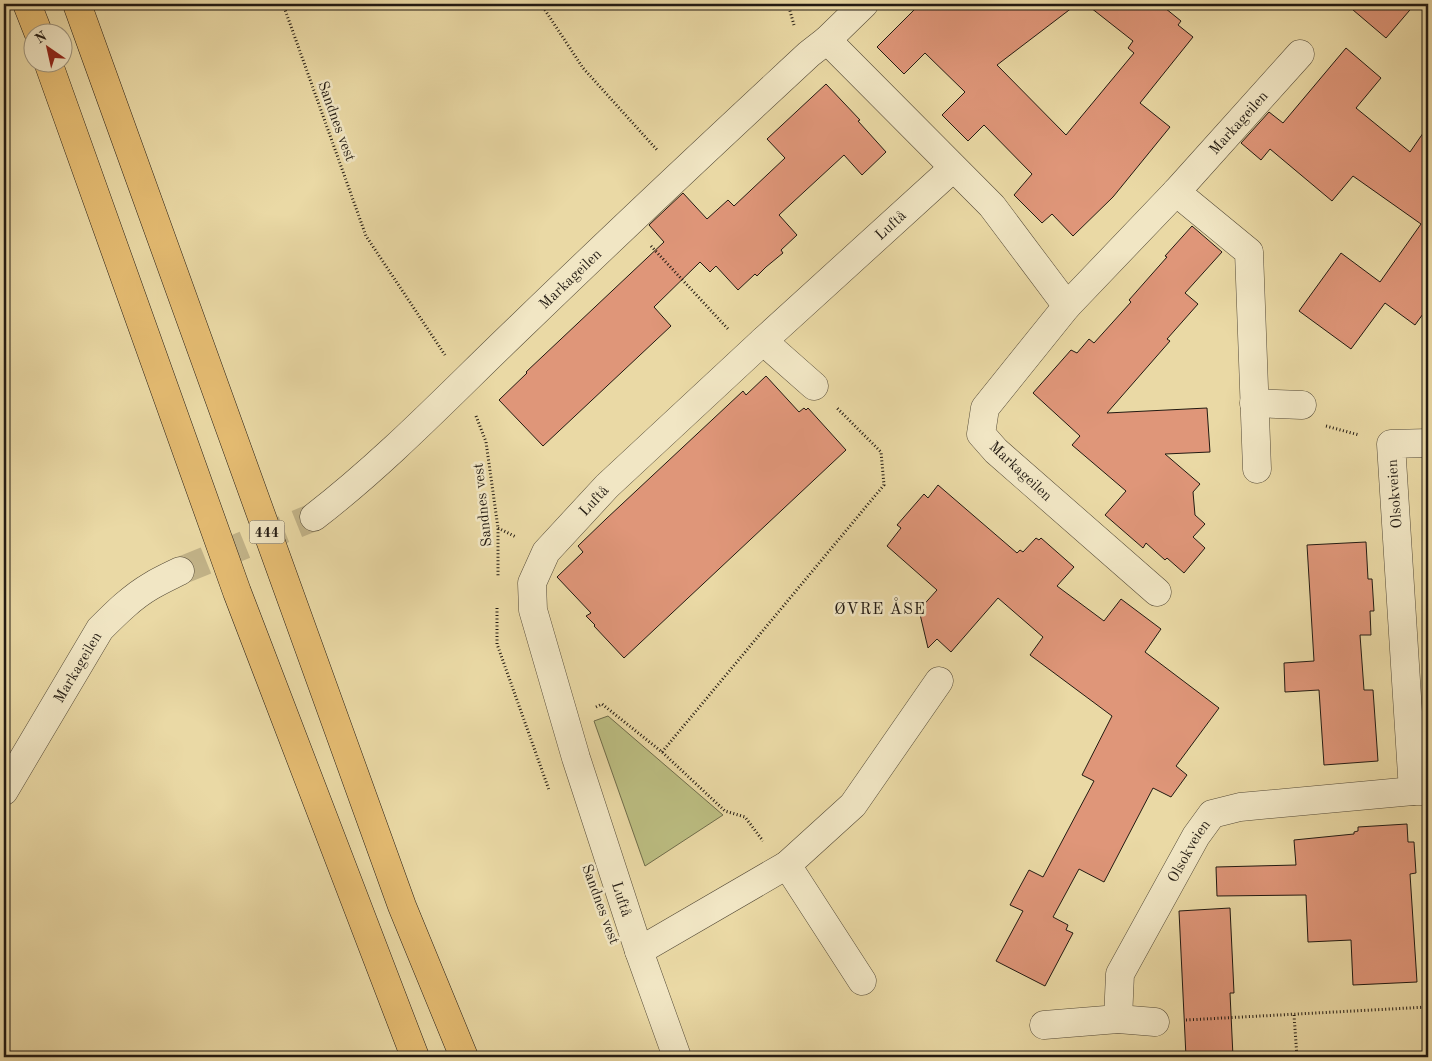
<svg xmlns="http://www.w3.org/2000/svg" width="1432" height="1061" viewBox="0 0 1432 1061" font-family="'Old Standard TT',serif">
	<rect width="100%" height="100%" fill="#ead9a5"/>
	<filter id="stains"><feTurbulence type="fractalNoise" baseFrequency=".004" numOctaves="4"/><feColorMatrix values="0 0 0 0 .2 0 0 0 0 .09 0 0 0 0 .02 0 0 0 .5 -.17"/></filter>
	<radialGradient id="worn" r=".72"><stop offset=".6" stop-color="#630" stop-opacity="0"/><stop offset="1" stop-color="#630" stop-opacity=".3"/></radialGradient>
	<path fill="#bcbe82" stroke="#6f6c4a" d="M 608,716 L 723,815 L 645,866 L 594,721 Z"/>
	<g fill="#df9679" stroke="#221a12">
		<path d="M 920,4 L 1077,4 L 997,65 L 1066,135 L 1134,53 L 1128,48 L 1133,41 L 1086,4 L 1160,4 L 1181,21 L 1178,25 L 1193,37 L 1140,103 L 1170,127 L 1113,197 L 1073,236 L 1052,214 L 1042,223 L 1014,195 L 1032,174 L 984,125 L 968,141 L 942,115 L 965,92 L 925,53 L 904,74 L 877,47 Z"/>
		<path d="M 1346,4 L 1415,4 L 1386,38 Z"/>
		<path d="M 1346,48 L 1381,78 L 1356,108 L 1410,152 L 1428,126 L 1428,307 L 1415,325 L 1385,303 L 1351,349 L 1299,311 L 1341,253 L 1380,282 L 1421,224 L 1353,176 L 1332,201 L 1270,149 L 1261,160 L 1241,143 L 1269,112 L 1283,123 Z"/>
		<path d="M 826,84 L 860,120 L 858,121 L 886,152 L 862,175 L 844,155 L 779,215 L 797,235 L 781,250 L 783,253 L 766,267 L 757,276 L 755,274 L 738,290 L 716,266 L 710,272 L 700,262 L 654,307 L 671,326 L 543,446 L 499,400 L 527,373 L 526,372 L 664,242 L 649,225 L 683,193 L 707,219 L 728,200 L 734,206 L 785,158 L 767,139 Z"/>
		<path d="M 1192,226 L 1222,252 L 1185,293 L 1198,304 L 1167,339 L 1170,341 L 1107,413 L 1207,408 L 1210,452 L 1165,454 L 1200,484 L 1193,492 L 1195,515 L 1205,524 L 1193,537 L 1205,548 L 1184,573 L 1167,558 L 1165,560 L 1146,543 L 1143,548 L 1105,515 L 1126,491 L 1072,445 L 1080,436 L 1033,393 L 1071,350 L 1077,353 L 1089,339 L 1094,343 L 1131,302 L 1129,300 L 1167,257 L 1165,256 Z"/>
		<path d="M 766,376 L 799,412 L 804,408 L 806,410 L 808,408 L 846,450 L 624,658 L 594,626 L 595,625 L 586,616 L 591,613 L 557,577 L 583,552 L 578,546 L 606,519 L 743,391 L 746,395 Z"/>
		<path d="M 938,485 L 1017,553 L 1020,550 L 1023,552 L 1036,538 L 1039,540 L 1041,538 L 1074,567 L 1057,586 L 1104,621 L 1121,599 L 1161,629 L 1145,652 L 1219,708 L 1176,766 L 1187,775 L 1171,797 L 1153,788 L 1104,882 L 1079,869 L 1053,917 L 1068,925 L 1066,930 L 1073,933 L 1045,986 L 996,961 L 1023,911 L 1010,905 L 1029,870 L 1043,877 L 1094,781 L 1082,775 L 1112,716 L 1030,655 L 1043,637 L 998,598 L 951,652 L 937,639 L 928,648 L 919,610 L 937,590 L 887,546 L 901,528 L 897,525 L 924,494 L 928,498 Z"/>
		<path d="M 1366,542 L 1368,579 L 1372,579 L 1374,611 L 1370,611 L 1371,635 L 1360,635 L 1364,690 L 1373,690 L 1378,761 L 1324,765 L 1319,690 L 1285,692 L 1284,663 L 1314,661 L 1307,545 Z"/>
		<path d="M 1407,824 L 1408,842 L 1414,842 L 1416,873 L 1410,874 L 1417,982 L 1353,985 L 1351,940 L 1308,942 L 1306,895 L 1217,896 L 1216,867 L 1296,865 L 1294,840 L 1354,834 L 1354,832 L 1358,831 L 1358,827 Z"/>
		<path d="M 1230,908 L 1234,993 L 1230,993 L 1233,1057 L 1186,1057 L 1179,911 Z"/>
	</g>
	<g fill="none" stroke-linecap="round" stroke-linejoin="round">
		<path stroke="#c2b388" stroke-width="28" stroke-dasharray="28 14" stroke-linecap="butt" d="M 180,571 L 314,517"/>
		<defs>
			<g id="minor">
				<path d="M 864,4 L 827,40 L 992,206 L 1067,306"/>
				<path d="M 1176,192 L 1249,252 L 1257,469"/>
				<path d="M 763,341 L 814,386"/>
				<path d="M 1254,403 L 1302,405"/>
				<path id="s1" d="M 314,517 C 388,460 453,391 520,327 C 615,235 712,144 809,54 L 827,40"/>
				<path id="s2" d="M 1157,592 L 996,451 L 981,434 L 985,408 L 1067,306 L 1176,192 L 1300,54"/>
				<path id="s3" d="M 4,791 L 100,629 C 116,613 132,597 151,586 C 161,580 170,576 180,571"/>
				<path d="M 1413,791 L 1391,444 L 1428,443"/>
				<path d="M 787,865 L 862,981"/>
				<path d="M 639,951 L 787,865 L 853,805 L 939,681"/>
				<path id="s4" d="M 1118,1019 L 1120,974 L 1196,836 L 1212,814 L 1240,807 L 1413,791 L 1428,791"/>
				<path d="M 1044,1025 L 1118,1019 L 1155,1022"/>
				<path id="s5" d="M 677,1057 L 639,951 L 576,758 L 533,610 L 532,583 L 546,552 L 607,486 L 763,341 L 953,168"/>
			</g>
			<g id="highway">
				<path d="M 27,4 L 38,32"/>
				<path d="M 77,4 L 402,906 L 464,1057"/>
				<path d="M 48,62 L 237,592 L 415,1057"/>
			</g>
		</defs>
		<use href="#minor" stroke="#544a37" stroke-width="29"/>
		<use href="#highway" stroke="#221a12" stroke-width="29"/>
		<g stroke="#221a12" stroke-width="3" stroke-dasharray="1 2.5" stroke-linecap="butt">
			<path d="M 283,4 L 366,236 L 445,355"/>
			<path d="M 541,4 L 583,68 L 658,151"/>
			<path d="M 788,4 L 794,25"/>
			<path d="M 651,246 L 728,329"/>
			<path d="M 476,416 L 486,442 L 498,528 L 498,577"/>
			<path d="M 1326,426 L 1359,435"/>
			<path d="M 498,528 L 516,537"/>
			<path d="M 497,608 L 497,644 L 549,790"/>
			<path d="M 596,707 L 602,704 L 662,752 L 725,811 L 745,817 L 763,841"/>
			<path d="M 662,752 L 884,485 L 881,452 L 837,408"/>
			<path d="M 1294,1015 L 1297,1057"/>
			<path d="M 1186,1020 L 1428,1007"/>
		</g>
		<use href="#minor" stroke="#f1e6c4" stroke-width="28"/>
		<use href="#highway" stroke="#e5bc72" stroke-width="28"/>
	</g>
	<g text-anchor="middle" stroke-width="5" stroke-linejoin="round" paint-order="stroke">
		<rect fill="#f1e6c4" stroke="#605747" stroke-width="1" x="249.5" y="520.5" width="35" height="23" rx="4"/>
		<g font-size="14" font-weight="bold" fill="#221a12">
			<text x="267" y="537">444</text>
		</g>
		<g font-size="15" fill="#221a12" stroke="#f1e6c4">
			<text transform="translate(337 121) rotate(70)" y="5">Sandnes vest</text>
			<text dy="5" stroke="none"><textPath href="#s2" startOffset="645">Markageilen</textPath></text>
			<text dy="5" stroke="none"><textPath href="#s5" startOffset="1006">Luftå</textPath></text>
			<text dy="5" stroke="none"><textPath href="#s1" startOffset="350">Markageilen</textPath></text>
			<text transform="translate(1021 471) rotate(43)" y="5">Markageilen</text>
			<text transform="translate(1394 494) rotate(-94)" y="5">Olsokveien</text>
			<text dy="5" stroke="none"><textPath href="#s5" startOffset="601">Luftå</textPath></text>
			<text transform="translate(482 505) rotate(-96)" y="5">Sandnes vest</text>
			<text dy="5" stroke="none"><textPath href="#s3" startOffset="144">Markageilen</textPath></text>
			<text dy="5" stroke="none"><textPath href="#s4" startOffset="186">Olsokveien</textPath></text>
			<text transform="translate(622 899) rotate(72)" y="5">Luftå</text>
			<text transform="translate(601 904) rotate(70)" y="5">Sandnes vest</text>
		</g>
		<g font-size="16" letter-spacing="1" fill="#221a12" stroke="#f1e6c4">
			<text x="880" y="614">ØVRE ÅSE</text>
		</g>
	</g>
	<rect width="1432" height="1061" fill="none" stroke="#ead9a5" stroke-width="20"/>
	<rect x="5" y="5" width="1422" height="1051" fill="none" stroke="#221a12" stroke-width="2.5"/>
	<rect x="10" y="10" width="1412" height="1041" fill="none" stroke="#221a12"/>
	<g transform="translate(48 48) rotate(326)"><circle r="24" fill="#f1e6c4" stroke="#9e947d"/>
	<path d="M0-4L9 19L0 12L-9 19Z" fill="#8f2418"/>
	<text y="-8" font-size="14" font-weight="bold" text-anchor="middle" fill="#221a12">N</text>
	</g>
	<rect width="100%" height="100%" filter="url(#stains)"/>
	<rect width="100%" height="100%" fill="url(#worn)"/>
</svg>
